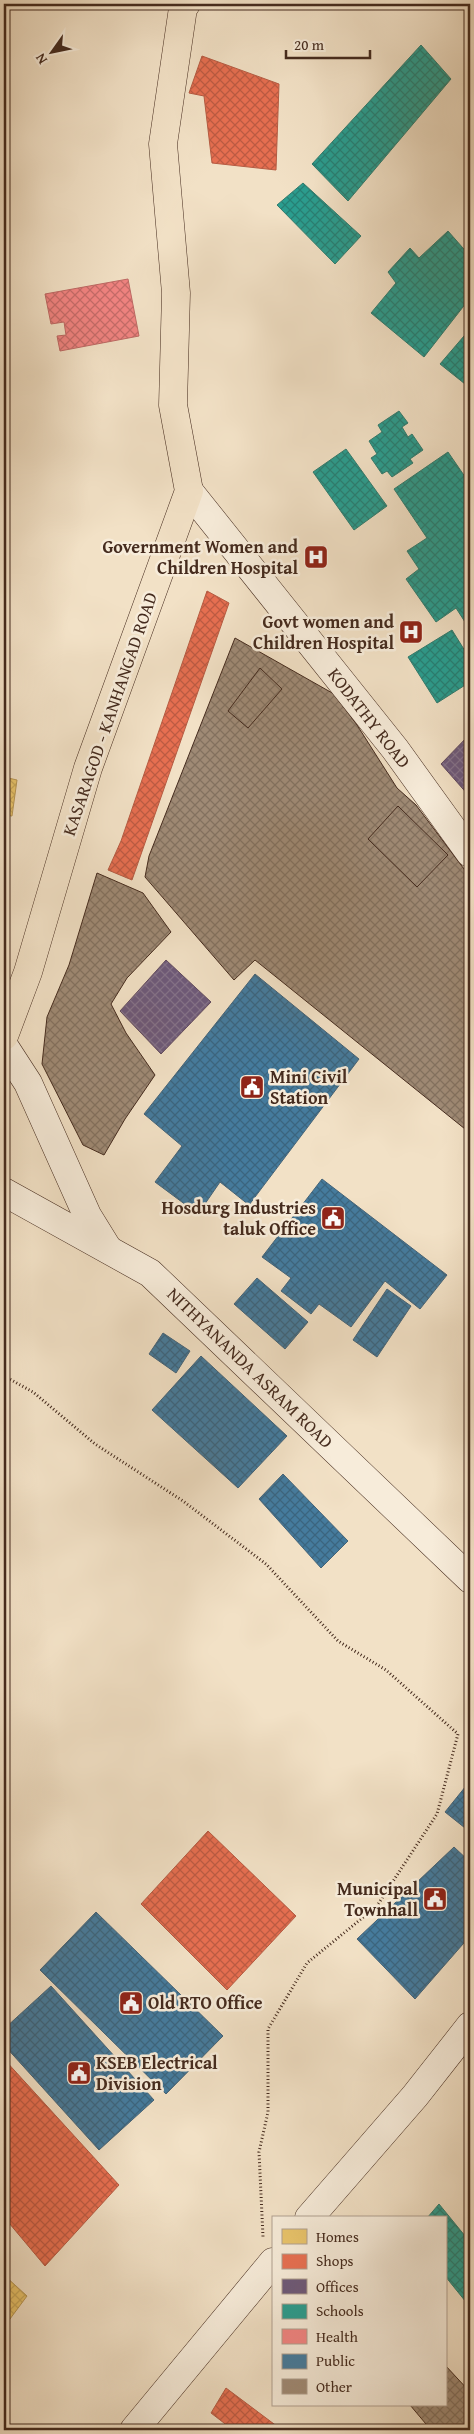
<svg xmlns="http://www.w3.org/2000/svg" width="474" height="2434" viewBox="0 0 474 2434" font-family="'Gentium Book Plus',serif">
	<defs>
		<pattern id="homes-cross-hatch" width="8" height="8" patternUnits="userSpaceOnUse" patternTransform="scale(1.25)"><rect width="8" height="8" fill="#e9c46a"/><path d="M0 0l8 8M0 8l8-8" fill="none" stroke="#c9a95b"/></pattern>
		<pattern id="shops-cross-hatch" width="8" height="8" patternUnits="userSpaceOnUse" patternTransform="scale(1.25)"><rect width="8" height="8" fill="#e76f51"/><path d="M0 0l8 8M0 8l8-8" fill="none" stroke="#bd5b43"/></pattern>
		<pattern id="offices-cross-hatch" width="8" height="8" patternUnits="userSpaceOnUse" patternTransform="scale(1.25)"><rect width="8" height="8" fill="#6d597a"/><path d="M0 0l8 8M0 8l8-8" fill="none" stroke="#84728a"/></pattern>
		<pattern id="schools-cross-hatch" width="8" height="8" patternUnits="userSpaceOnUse" patternTransform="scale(1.25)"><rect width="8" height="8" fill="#2a9d8f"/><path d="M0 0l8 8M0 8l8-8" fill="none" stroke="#268074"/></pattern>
		<pattern id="health-cross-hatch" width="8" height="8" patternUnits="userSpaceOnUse" patternTransform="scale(1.25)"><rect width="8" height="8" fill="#f28482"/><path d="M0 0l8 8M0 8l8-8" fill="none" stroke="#c66c6a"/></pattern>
		<pattern id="public-cross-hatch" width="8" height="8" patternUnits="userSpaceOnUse" patternTransform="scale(1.25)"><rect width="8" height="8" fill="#457b9d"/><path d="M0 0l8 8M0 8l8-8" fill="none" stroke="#3b657f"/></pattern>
		<pattern id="building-cross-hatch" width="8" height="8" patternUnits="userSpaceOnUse" patternTransform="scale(1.25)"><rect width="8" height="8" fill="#9f8a75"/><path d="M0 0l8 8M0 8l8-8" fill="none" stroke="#83715f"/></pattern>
	</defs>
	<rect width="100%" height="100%" fill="#f2e1c6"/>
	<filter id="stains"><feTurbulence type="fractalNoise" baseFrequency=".004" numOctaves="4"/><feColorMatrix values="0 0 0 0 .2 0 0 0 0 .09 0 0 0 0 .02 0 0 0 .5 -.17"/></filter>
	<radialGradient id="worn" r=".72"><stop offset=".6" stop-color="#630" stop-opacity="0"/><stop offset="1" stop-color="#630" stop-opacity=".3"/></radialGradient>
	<g fill="url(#homes-cross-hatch)" stroke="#b89653">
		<path d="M 4,777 L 17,780 L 12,816 L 4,815 Z"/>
		<path d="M 4,2275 L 27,2296 L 4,2327 Z"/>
	</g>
	<g fill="url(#shops-cross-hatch)" stroke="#b65b42">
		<path d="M 202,56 L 279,84 L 276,170 L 212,163 L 204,96 L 189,93 Z"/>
		<path d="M 207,591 L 229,603 L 132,880 L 108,870 L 121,841 Z"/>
		<path d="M 208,1831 L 296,1916 L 227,1990 L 141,1904 Z"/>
		<path d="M 4,2059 L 119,2185 L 45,2266 L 4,2217 Z"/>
		<path d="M 226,2388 L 282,2430 L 233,2430 L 211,2413 Z"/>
	</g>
	<g fill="url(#offices-cross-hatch)" stroke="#614b5e">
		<path d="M 470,734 L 470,797 L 441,764 Z"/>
		<path d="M 166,960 L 211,1002 L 161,1054 L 120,1011 Z"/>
	</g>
	<g fill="url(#schools-cross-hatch)" stroke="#327b6d">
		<path d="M 421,45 L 451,79 L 348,201 L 312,164 Z"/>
		<path d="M 303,183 L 361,236 L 335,264 L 277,205 Z"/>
		<path d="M 448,231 L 470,256 L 470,298 L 424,357 L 371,313 L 396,283 L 388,272 L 410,248 L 419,258 Z"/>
		<path d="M 470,329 L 470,388 L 440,364 Z"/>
		<path d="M 399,411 L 408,423 L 402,427 L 408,437 L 412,434 L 423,450 L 410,459 L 413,463 L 392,477 L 387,471 L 382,474 L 371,458 L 377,454 L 369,441 L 382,432 L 378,425 Z"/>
		<path d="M 346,449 L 387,506 L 354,530 L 313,472 Z"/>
		<path d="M 448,452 L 470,484 L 470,619 L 465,622 L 456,608 L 436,622 L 406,579 L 419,569 L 407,551 L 427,538 L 394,489 Z"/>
		<path d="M 452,630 L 470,659 L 470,682 L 437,703 L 408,657 Z"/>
		<path d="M 286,693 L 397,788 L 375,814 L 264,721 Z"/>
		<path d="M 235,726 L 279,758 L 189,891 L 158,868 L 193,785 Z"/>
		<path d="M 274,773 L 372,860 L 343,897 L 247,807 Z"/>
		<path d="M 384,873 L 470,952 L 470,975 L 450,995 L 356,910 Z"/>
		<path d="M 296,940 L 439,1052 L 432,1060 L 457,1080 L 443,1098 L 275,966 Z"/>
		<path d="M 470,988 L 470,1002 L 464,997 Z"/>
		<path d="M 458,1002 L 470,1012 L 470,1061 L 466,1065 L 429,1030 Z"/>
		<path d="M 439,2204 L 470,2242 L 470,2307 L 445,2276 L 445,2218 L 427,2218 Z"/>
	</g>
	<path fill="url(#health-cross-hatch)" stroke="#be6964" d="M 128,279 L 139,336 L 60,351 L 57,336 L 66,335 L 64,322 L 51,324 L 45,294 Z"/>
	<g fill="url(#public-cross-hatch)" stroke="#456377">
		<path d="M 255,974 L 359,1059 L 249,1205 L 220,1182 L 198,1214 L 155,1182 L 182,1146 L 144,1114 Z"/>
		<path d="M 322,1179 L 447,1275 L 420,1309 L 385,1281 L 351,1327 L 319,1304 L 311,1314 L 281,1291 L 291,1278 L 262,1257 Z"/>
		<path d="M 257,1278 L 308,1322 L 285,1349 L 234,1304 Z"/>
		<path d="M 387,1289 L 411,1306 L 377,1357 L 353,1340 Z"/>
		<path d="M 163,1333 L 190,1351 L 176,1373 L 149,1354 Z"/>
		<path d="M 201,1356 L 287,1436 L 238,1488 L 152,1410 Z"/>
		<path d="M 283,1474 L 348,1541 L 321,1568 L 259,1499 Z"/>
		<path d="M 470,1781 L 470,1832 L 445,1812 Z"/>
		<path d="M 454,1847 L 470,1862 L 470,1936 L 415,1999 L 357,1939 Z"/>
		<path d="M 96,1912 L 223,2036 L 166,2094 L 40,1970 Z"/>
		<path d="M 51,1986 L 154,2100 L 99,2150 L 4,2045 L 4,2029 Z"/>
	</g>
	<g fill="url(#building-cross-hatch)" stroke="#452b1e">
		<path d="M 235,638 L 334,694 L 357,725 L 397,788 L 416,805 L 470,877 L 470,1133 L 255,960 L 234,980 L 145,877 L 149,856 Z"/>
		<path d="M 260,668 L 282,689 L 248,728 L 228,711 Z"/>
		<path d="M 398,806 L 448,855 L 417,887 L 368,839 Z"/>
		<path d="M 97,873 L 143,893 L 171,932 L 127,978 L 111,1004 L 126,1033 L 155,1075 L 125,1119 L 104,1155 L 83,1145 L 42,1064 L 47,1017 L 69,965 Z"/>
		<path d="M 445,2365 L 470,2392 L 470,2430 L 431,2430 L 410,2405 L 445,2405 Z"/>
	</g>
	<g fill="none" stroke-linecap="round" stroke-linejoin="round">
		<defs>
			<g id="secondary">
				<path d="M 189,491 L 395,749 L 470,853"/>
				<path d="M 4,1046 L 28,1083 L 87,1215 L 108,1249"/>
				<path d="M 4,1192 L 150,1273 L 470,1579"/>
				<path d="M 309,2218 L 415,2096 L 470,2026"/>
				<path d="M 134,2430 L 273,2262"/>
			</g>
			<path id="primary" d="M 4,1036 L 28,972 L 88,768 L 189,491 L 173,405 L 176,293 L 163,144 L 183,8 L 186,4"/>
		</defs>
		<use href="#secondary" stroke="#452b1e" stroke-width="29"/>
		<use href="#primary" stroke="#452b1e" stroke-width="29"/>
		<path stroke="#452b1e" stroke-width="3" stroke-dasharray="1 2.5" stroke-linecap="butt" d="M 4,1376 L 33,1392 L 95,1444 L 183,1501 L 266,1564 L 338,1641 L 386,1670 L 458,1734 L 437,1814 L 401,1869 L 377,1906 L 307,1963 L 268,2029 L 268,2112 L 259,2152 L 263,2237"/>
		<use href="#secondary" stroke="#f7ecda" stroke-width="28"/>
		<use href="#primary" stroke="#f2e1c6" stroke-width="28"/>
	</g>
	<defs>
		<symbol id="hospital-square" viewBox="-11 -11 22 22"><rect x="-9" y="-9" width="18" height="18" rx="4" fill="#8f2418" stroke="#f7ecda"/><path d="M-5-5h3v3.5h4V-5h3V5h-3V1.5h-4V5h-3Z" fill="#fff"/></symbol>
		<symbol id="civic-square" viewBox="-11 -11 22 22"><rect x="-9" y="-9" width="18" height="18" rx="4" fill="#8f2418" stroke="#f7ecda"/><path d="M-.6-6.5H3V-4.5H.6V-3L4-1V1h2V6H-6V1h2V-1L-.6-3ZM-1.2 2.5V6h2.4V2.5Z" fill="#fff"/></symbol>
	</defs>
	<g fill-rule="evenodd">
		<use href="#hospital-square" x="302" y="543" width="28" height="28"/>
		<use href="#hospital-square" x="397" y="618" width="28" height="28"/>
		<use href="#civic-square" x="238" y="1073" width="28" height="28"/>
		<use href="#civic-square" x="319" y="1204" width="28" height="28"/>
		<use href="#civic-square" x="421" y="1885" width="28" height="28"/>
		<use href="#civic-square" x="117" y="1989" width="28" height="28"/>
		<use href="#civic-square" x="65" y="2059" width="28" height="28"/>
	</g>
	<g text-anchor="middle" stroke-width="5" stroke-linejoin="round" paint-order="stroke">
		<g font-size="18" font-weight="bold" fill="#452b1e" stroke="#f7ecda" text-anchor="end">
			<text x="298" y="553">Government Women and<tspan x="298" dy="21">Children Hospital</tspan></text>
			<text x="394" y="628">Govt women and<tspan x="394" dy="21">Children Hospital</tspan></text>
			<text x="270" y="1083" text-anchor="start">Mini Civil<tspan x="270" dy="21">Station</tspan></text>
			<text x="316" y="1214">Hosdurg Industries<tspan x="316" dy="21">taluk Office</tspan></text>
			<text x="418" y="1895">Municipal<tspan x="418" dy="21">Townhall</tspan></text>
			<text x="148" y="2009" text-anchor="start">Old RTO Office</text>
			<text x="96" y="2069" text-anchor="start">KSEB Electrical<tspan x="96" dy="21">Division</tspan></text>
		</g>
		<g font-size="18" fill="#452b1e" stroke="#f7ecda">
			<text transform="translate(110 714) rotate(-71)" y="6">KASARAGOD - KANHANGAD ROAD</text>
			<text transform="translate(369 718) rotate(52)" y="6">KODATHY ROAD</text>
			<text transform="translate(250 1368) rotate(44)" y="6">NITHYANANDA ASRAM ROAD</text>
		</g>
	</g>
	<rect width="474" height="2434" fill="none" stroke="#f2e1c6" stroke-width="20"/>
	<rect x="5" y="5" width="464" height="2424" fill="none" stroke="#452b1e" stroke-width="2.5"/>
	<rect x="10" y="10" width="454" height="2414" fill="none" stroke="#452b1e"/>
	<rect x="272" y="2216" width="175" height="190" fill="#f7ecda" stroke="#b09f8f"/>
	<rect x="282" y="2229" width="25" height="15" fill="#e9c46a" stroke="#b09f8f"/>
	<text x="316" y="2242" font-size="15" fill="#452b1e">Homes</text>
	<rect x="282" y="2254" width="25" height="15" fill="#e76f51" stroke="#b09f8f"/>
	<text x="316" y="2266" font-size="15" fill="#452b1e">Shops</text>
	<rect x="282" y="2279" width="25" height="15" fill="#6d597a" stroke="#b09f8f"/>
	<text x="316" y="2292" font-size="15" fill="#452b1e">Offices</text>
	<rect x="282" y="2304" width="25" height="15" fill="#2a9d8f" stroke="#b09f8f"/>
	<text x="316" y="2316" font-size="15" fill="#452b1e">Schools</text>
	<rect x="282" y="2329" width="25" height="15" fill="#f28482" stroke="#b09f8f"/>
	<text x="316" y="2342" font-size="15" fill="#452b1e">Health</text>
	<rect x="282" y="2354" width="25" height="15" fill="#457b9d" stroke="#b09f8f"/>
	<text x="316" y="2366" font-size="15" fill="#452b1e">Public</text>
	<rect x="282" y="2379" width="25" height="15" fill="#9f8a75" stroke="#b09f8f"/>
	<text x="316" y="2392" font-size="15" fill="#452b1e">Other</text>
	<g transform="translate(52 52) rotate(237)" stroke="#f7ecda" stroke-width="4" paint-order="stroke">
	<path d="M0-4L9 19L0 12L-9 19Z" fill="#452b1e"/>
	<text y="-8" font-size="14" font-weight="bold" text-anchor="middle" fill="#452b1e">N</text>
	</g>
	<path d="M286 50v8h84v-8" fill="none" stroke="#452b1e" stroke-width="2.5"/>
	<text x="294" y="50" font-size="15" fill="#452b1e" stroke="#f7ecda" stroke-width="4" paint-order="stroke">20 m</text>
	<rect width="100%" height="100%" filter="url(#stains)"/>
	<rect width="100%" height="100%" fill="url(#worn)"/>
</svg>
